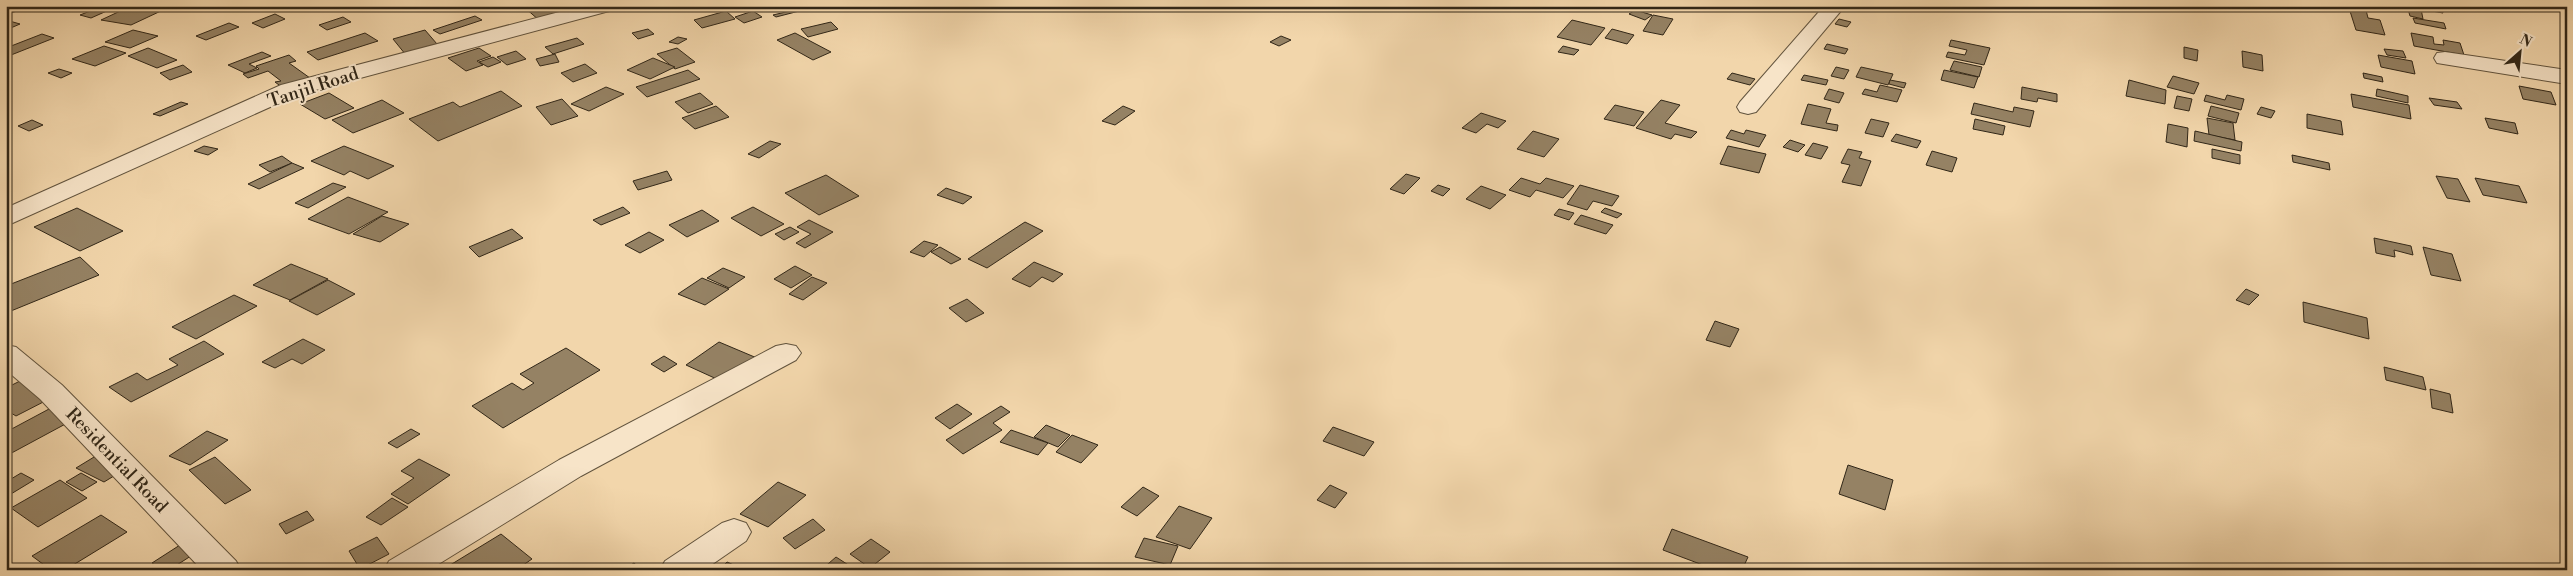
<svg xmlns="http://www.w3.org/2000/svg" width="2573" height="576" viewBox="0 0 2573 576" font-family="'Libre Bodoni',serif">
	<rect width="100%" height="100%" fill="#f2d6ab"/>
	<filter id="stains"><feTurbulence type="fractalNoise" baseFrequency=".004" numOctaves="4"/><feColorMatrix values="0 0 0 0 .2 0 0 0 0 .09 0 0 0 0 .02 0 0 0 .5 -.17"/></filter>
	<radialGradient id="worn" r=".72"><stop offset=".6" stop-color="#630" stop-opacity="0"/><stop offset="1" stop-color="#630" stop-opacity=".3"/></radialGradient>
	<g fill="#958264" stroke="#312718">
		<path d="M 58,6 L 77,6 L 66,11 L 52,9 Z"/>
		<path d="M 131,6 L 163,10 L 131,25 L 101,20 Z"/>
		<path d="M 559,6 L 566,13 L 540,21 L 524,7 Z"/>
		<path d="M 786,6 L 809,6 L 811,8 L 776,17 L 773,15 L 790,11 Z"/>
		<path d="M 2407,6 L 2441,6 L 2443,13 L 2421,9 L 2423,19 L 2410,16 Z"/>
		<path d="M 98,8 L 109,10 L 91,18 L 80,15 Z"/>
		<path d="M 2349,8 L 2366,10 L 2368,18 L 2380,20 L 2385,35 L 2356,30 Z"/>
		<path d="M 1635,10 L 1652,15 L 1645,20 L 1629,14 Z"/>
		<path d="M 726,11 L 735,19 L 702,28 L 694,20 Z"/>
		<path d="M 753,11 L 762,17 L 744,23 L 735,17 Z"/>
		<path d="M 275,14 L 285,19 L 263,28 L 252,23 Z"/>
		<path d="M 1653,15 L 1673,19 L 1663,35 L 1643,31 Z"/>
		<path d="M 475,16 L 482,20 L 440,34 L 433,30 Z"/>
		<path d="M 343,17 L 351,22 L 327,30 L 319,25 Z"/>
		<path d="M 2413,18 L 2444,23 L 2446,29 L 2415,23 Z"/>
		<path d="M 1839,19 L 1851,22 L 1847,27 L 1835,24 Z"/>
		<path d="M 6,20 L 20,24 L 6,30 Z"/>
		<path d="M 1572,20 L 1605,28 L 1591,45 L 1557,37 Z"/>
		<path d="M 831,22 L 838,29 L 808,37 L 801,29 Z"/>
		<path d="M 229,23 L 239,27 L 206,40 L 196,36 Z"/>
		<path d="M 648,29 L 654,34 L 638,39 L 632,33 Z"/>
		<path d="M 1612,29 L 1634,35 L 1627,44 L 1605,38 Z"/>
		<path d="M 133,30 L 158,36 L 130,48 L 105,42 Z"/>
		<path d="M 425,30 L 443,51 L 410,60 L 393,39 Z"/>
		<path d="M 365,33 L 378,41 L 318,60 L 307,52 Z"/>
		<path d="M 795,33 L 831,52 L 813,60 L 777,40 Z"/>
		<path d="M 2411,33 L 2433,37 L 2434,44 L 2444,45 L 2443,40 L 2460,43 L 2464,55 L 2414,46 Z"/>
		<path d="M 42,34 L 54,38 L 6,57 L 6,48 Z"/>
		<path d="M 1281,36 L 1291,40 L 1279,46 L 1270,42 Z"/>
		<path d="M 678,37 L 687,39 L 678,44 L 669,42 Z"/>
		<path d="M 577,38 L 584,44 L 553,54 L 545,47 Z"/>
		<path d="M 1951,40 L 1990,48 L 1984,65 L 1946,57 L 1948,52 L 1965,55 L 1967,50 L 1949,46 Z"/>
		<path d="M 1827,44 L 1848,49 L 1845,54 L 1824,49 Z"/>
		<path d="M 104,46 L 126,53 L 95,66 L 72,59 Z"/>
		<path d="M 1563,46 L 1579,50 L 1574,55 L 1558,52 Z"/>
		<path d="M 2184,47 L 2198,50 L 2197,61 L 2184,58 Z"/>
		<path d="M 148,48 L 177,60 L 157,68 L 128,56 Z"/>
		<path d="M 479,48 L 491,56 L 477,61 L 483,65 L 466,71 L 448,58 Z"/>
		<path d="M 677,48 L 695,62 L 675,69 L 657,54 Z"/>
		<path d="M 2384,49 L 2403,51 L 2406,58 L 2387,55 Z"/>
		<path d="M 516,51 L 526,59 L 507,65 L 497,57 Z"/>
		<path d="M 2242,51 L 2262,55 L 2263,71 L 2243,67 Z"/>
		<path d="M 262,52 L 271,56 L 249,64 L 257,68 L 245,73 L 228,65 Z"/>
		<path d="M 555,54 L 559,62 L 540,66 L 536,59 Z"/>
		<path d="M 289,55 L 296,61 L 289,63 L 310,78 L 283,88 L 275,82 L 281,81 L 268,71 L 248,78 L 243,74 L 259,69 L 256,66 Z"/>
		<path d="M 2378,55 L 2412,61 L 2415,74 L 2381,67 Z"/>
		<path d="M 493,57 L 501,62 L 488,67 L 479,62 Z"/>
		<path d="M 653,58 L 675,67 L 650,79 L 627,70 Z"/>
		<path d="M 1954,61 L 1982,67 L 1979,77 L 1950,70 Z"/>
		<path d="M 585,64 L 597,73 L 573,82 L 561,73 Z"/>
		<path d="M 183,65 L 192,72 L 170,80 L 160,73 Z"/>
		<path d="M 1836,67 L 1849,70 L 1844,79 L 1831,76 Z"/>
		<path d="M 1861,67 L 1893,74 L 1888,85 L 1856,77 Z"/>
		<path d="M 59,69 L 72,73 L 61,78 L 48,73 Z"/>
		<path d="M 688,70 L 700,79 L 647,97 L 636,87 Z"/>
		<path d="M 1944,70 L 1978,77 L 1974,88 L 1941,80 Z"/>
		<path d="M 1732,73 L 1755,79 L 1750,85 L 1727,79 Z"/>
		<path d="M 2363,73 L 2382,77 L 2383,82 L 2364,78 Z"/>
		<path d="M 1804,75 L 1828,80 L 1826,85 L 1801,80 Z"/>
		<path d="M 2173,76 L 2199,83 L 2194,94 L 2167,87 Z"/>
		<path d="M 1890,80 L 1906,83 L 1904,88 L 1889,84 Z"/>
		<path d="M 2129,80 L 2166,90 L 2165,104 L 2126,96 Z"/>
		<path d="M 1880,85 L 1902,90 L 1897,102 L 1862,94 L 1865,89 L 1877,92 Z"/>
		<path d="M 2519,86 L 2551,92 L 2556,105 L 2523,99 Z"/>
		<path d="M 606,87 L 624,94 L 589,111 L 571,104 Z"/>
		<path d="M 2022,87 L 2057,94 L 2057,102 L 2038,98 L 2037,102 L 2021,99 Z"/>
		<path d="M 1829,89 L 1844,93 L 1839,103 L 1824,99 Z"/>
		<path d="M 2377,89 L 2408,96 L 2408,103 L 2376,96 Z"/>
		<path d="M 501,91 L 522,106 L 438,141 L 409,119 L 453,102 L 460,107 Z"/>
		<path d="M 329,93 L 354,108 L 325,119 L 300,104 Z"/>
		<path d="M 700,93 L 713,104 L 688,113 L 675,102 Z"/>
		<path d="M 2351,94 L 2409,105 L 2411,119 L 2353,107 Z"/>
		<path d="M 2206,95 L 2225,100 L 2227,95 L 2244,99 L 2241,110 L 2204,101 Z"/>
		<path d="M 2177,96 L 2192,99 L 2189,111 L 2174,108 Z"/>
		<path d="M 2429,98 L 2457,102 L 2462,109 L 2434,105 Z"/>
		<path d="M 562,99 L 578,116 L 551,125 L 536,107 Z"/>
		<path d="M 382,100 L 404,113 L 353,133 L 332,120 Z"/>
		<path d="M 1661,100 L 1680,105 L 1665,123 L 1697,132 L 1691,138 L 1675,134 L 1671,139 L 1636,128 Z"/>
		<path d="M 181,102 L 188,104 L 160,116 L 153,114 Z"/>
		<path d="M 1974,103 L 2013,112 L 2014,107 L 2034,111 L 2030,127 L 1971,114 Z"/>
		<path d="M 1808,104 L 1831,109 L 1826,123 L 1838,125 L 1837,131 L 1801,124 Z"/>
		<path d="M 1615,105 L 1644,112 L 1634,126 L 1604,119 Z"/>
		<path d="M 716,106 L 729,117 L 695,129 L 682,118 Z"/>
		<path d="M 1123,106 L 1135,111 L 1115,125 L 1102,121 Z"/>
		<path d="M 2211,106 L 2239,113 L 2236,123 L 2208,116 Z"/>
		<path d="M 2261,107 L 2275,111 L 2271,118 L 2257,114 Z"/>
		<path d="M 1481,113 L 1506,121 L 1498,128 L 1487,124 L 1476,133 L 1462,128 Z"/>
		<path d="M 2307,114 L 2341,121 L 2343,135 L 2307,128 Z"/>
		<path d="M 2207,118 L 2233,123 L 2235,140 L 2209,135 Z"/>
		<path d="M 2485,118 L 2515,123 L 2518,134 L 2489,128 Z"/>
		<path d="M 1871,119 L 1889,123 L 1883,137 L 1865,133 Z"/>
		<path d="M 1975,119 L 2005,126 L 2003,135 L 1973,129 Z"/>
		<path d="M 32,120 L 43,125 L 29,131 L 18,126 Z"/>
		<path d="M 2168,124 L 2188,128 L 2187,147 L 2166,142 Z"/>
		<path d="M 1731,130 L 1744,134 L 1746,130 L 1766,135 L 1759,147 L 1726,138 Z"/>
		<path d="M 1533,131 L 1559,139 L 1544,157 L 1517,149 Z"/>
		<path d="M 2195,131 L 2242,142 L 2241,151 L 2194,141 Z"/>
		<path d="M 1896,134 L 1921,141 L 1917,148 L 1891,141 Z"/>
		<path d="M 1790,140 L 1805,145 L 1798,152 L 1783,147 Z"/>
		<path d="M 770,141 L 781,144 L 759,158 L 748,154 Z"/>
		<path d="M 1813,143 L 1828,147 L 1821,159 L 1805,155 Z"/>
		<path d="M 204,146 L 218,149 L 208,155 L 194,151 Z"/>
		<path d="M 344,146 L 394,166 L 368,179 L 350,171 L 344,175 L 311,161 Z"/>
		<path d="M 1728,146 L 1766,154 L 1759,173 L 1720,164 Z"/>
		<path d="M 1848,149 L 1862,152 L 1859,158 L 1871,161 L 1861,186 L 1842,182 L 1850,165 L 1841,163 Z"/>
		<path d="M 2212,149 L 2240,155 L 2240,164 L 2212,158 Z"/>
		<path d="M 1932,151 L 1957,158 L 1952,172 L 1926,165 Z"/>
		<path d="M 2292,155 L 2329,163 L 2330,170 L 2293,162 Z"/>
		<path d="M 282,156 L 292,163 L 270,172 L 259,165 Z"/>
		<path d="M 292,163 L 304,168 L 259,189 L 248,184 Z"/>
		<path d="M 667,171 L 672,180 L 638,190 L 633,181 Z"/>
		<path d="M 1406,174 L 1420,178 L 1404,194 L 1390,189 Z"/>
		<path d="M 826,175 L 859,196 L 819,215 L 785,193 Z"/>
		<path d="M 2436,176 L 2458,179 L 2470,202 L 2447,198 Z"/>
		<path d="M 1521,178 L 1540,184 L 1546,178 L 1574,186 L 1563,198 L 1536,190 L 1530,197 L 1509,190 Z"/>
		<path d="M 2475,178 L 2519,186 L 2527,203 L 2483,195 Z"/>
		<path d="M 333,183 L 346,187 L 308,208 L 295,203 Z"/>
		<path d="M 1438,185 L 1450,189 L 1443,196 L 1431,191 Z"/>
		<path d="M 1580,185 L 1619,196 L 1612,206 L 1593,201 L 1587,210 L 1567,204 Z"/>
		<path d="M 1481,186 L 1506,195 L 1490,209 L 1466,199 Z"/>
		<path d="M 946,188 L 972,197 L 963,204 L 937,195 Z"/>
		<path d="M 348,197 L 388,212 L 349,234 L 308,219 Z"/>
		<path d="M 623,207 L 630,213 L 601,225 L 593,220 Z"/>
		<path d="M 753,207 L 784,224 L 761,236 L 731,218 Z"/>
		<path d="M 77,208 L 123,231 L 80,251 L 34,227 Z"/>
		<path d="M 1605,208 L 1622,214 L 1617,218 L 1601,212 Z"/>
		<path d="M 1559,209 L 1574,213 L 1569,220 L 1554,215 Z"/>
		<path d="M 702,210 L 719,221 L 687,237 L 669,225 Z"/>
		<path d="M 1581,215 L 1613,225 L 1606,234 L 1574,224 Z"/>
		<path d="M 382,216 L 409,224 L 380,242 L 353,234 Z"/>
		<path d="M 809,220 L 833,232 L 805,248 L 796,243 L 811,234 L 797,227 Z"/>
		<path d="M 1025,222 L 1043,231 L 987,268 L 968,259 Z"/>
		<path d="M 790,227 L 799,232 L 784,240 L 775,234 Z"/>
		<path d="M 512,229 L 523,238 L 479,257 L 469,247 Z"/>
		<path d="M 649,232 L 664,240 L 640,253 L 625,245 Z"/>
		<path d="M 2374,238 L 2411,246 L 2413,255 L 2394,250 L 2395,257 L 2376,253 Z"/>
		<path d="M 924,241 L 938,245 L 924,257 L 910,252 Z"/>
		<path d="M 940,247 L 961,259 L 951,264 L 931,252 Z"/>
		<path d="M 2423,247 L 2452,254 L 2461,281 L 2431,275 Z"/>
		<path d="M 80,257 L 99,275 L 6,313 L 6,286 Z"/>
		<path d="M 1034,262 L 1063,274 L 1053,282 L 1042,277 L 1030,287 L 1012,279 Z"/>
		<path d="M 291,264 L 328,279 L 290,300 L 253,285 Z"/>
		<path d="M 795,266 L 812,275 L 791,288 L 774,279 Z"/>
		<path d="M 723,268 L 745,277 L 729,288 L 707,278 Z"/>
		<path d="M 812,277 L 827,283 L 803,300 L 789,294 Z"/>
		<path d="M 702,278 L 729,289 L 705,305 L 678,294 Z"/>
		<path d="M 328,280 L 355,294 L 317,315 L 289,301 Z"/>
		<path d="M 2246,289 L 2259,295 L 2249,305 L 2236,300 Z"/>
		<path d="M 234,295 L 257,306 L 196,339 L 172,327 Z"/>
		<path d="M 967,299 L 984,313 L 966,322 L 949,308 Z"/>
		<path d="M 2303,302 L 2367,318 L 2369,339 L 2304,322 Z"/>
		<path d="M 1715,321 L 1739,329 L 1730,347 L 1706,340 Z"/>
		<path d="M 303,339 L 325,350 L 302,364 L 292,359 L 275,368 L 262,362 Z"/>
		<path d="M 204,341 L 224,354 L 131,402 L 109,387 L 137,373 L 147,380 L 178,365 L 169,359 Z"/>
		<path d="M 719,342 L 764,361 L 732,386 L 686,365 Z"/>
		<path d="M 566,348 L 600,370 L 503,428 L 472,406 L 512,383 L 523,390 L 534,383 L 520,374 Z"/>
		<path d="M 664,356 L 677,364 L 664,372 L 651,364 Z"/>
		<path d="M 2384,367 L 2423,377 L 2426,390 L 2386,380 Z"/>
		<path d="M 24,379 L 53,397 L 16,416 L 6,410 L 6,388 Z"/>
		<path d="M 2430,389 L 2450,394 L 2453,413 L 2432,408 Z"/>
		<path d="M 957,404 L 972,414 L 950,429 L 935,418 Z"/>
		<path d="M 1001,406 L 1010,412 L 993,423 L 1002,430 L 963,454 L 946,440 Z"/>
		<path d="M 49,409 L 71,421 L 6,456 L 6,432 Z"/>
		<path d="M 1046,425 L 1070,435 L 1058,447 L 1034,437 Z"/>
		<path d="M 1333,427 L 1374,442 L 1364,456 L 1323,441 Z"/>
		<path d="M 411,429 L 420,434 L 397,448 L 388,443 Z"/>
		<path d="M 1011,430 L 1048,443 L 1038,455 L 1000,442 Z"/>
		<path d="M 207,431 L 228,440 L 190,465 L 169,456 Z"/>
		<path d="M 1072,435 L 1098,445 L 1081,463 L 1056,452 Z"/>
		<path d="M 99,454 L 127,468 L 104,482 L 76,468 Z"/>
		<path d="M 215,457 L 251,490 L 225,504 L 189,470 Z"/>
		<path d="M 419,459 L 450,475 L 408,504 L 391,494 L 414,478 L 401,471 Z"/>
		<path d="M 1848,465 L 1893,480 L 1885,510 L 1839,494 Z"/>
		<path d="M 21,473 L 34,480 L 6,497 L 6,482 Z"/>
		<path d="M 81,473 L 97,482 L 82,491 L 66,482 Z"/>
		<path d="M 60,480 L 87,498 L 38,527 L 11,508 Z"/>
		<path d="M 778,482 L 806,495 L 768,527 L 740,514 Z"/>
		<path d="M 1330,485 L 1347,493 L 1335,508 L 1317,500 Z"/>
		<path d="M 1143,487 L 1159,496 L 1137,516 L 1121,507 Z"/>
		<path d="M 392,498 L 408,507 L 381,525 L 366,517 Z"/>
		<path d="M 1179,506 L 1212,518 L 1190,549 L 1156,537 Z"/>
		<path d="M 307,511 L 314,520 L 286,534 L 279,524 Z"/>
		<path d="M 101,515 L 127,532 L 65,570 L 51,570 L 32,556 Z"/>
		<path d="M 813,519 L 825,530 L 795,549 L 783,538 Z"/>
		<path d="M 1672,529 L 1748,557 L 1742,570 L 1716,570 L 1663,550 Z"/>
		<path d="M 501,534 L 532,559 L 516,570 L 442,570 Z"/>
		<path d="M 377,537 L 389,554 L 360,569 L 349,551 Z"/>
		<path d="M 1144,538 L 1178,546 L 1170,565 L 1135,557 Z"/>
		<path d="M 871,539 L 890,552 L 870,568 L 850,554 Z"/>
		<path d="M 180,545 L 194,554 L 169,570 L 163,570 L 152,563 Z"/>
		<path d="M 836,557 L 850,566 L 845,570 L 821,570 Z"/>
		<path d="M 727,562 L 745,570 L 719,570 Z"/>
		<path d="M 634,563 L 642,570 L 623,570 Z"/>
	</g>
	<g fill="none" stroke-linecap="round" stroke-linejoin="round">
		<defs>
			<g id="minor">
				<path d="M 582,6 L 616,6 L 613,10 L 297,95 L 6,226 L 6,208 L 281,85 Z"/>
				<path d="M 1824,6 L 1845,6 L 1756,112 L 1748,114 L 1740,112 L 1737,107 L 1740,102 Z"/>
				<path d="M 2445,52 L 2567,70 L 2567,84 L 2437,63 L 2434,58 L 2437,53 Z"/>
				<path d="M 786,344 L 796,346 L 801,353 L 796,360 L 581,476 L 429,570 L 384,570 L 389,561 L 559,460 L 776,346 Z"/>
				<path d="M 6,345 L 16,347 L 62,385 L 236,561 L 241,570 L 202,570 L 40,399 L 6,370 Z"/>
				<path d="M 734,519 L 746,523 L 751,532 L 746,541 L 704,570 L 660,570 L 665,561 L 722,523 Z"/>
			</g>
			<path id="secondary" d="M 6,6 L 21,6 L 18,10 L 6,14 Z"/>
		</defs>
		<use href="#minor" stroke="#61533d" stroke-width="2"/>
		<use href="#secondary" stroke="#312718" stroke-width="2"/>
		<use href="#minor" fill="#f7e4c8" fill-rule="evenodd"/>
		<use href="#secondary" fill="#f7e4c8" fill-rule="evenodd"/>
	</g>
	<g text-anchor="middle" stroke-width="4" stroke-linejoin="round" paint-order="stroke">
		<g font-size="18" fill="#312718" stroke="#f7e4c8">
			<text transform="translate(313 87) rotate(-18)" y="6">Tanjil Road</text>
			<text transform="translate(117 460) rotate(46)" y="6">Residential Road</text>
		</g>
	</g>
	<rect width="2573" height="576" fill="none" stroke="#f2d6ab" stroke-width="25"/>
	<rect x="8" y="8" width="2558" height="561" fill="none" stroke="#312718" stroke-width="2.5"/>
	<rect x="12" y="12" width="2548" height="551" fill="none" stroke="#312718"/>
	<g transform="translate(2520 52) rotate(27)" stroke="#f7e4c8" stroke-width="4" paint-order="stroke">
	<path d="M0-4L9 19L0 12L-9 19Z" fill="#312718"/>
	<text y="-8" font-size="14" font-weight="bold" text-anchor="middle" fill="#312718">N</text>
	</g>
	<rect width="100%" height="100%" filter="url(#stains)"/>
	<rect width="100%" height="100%" fill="url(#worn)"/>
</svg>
